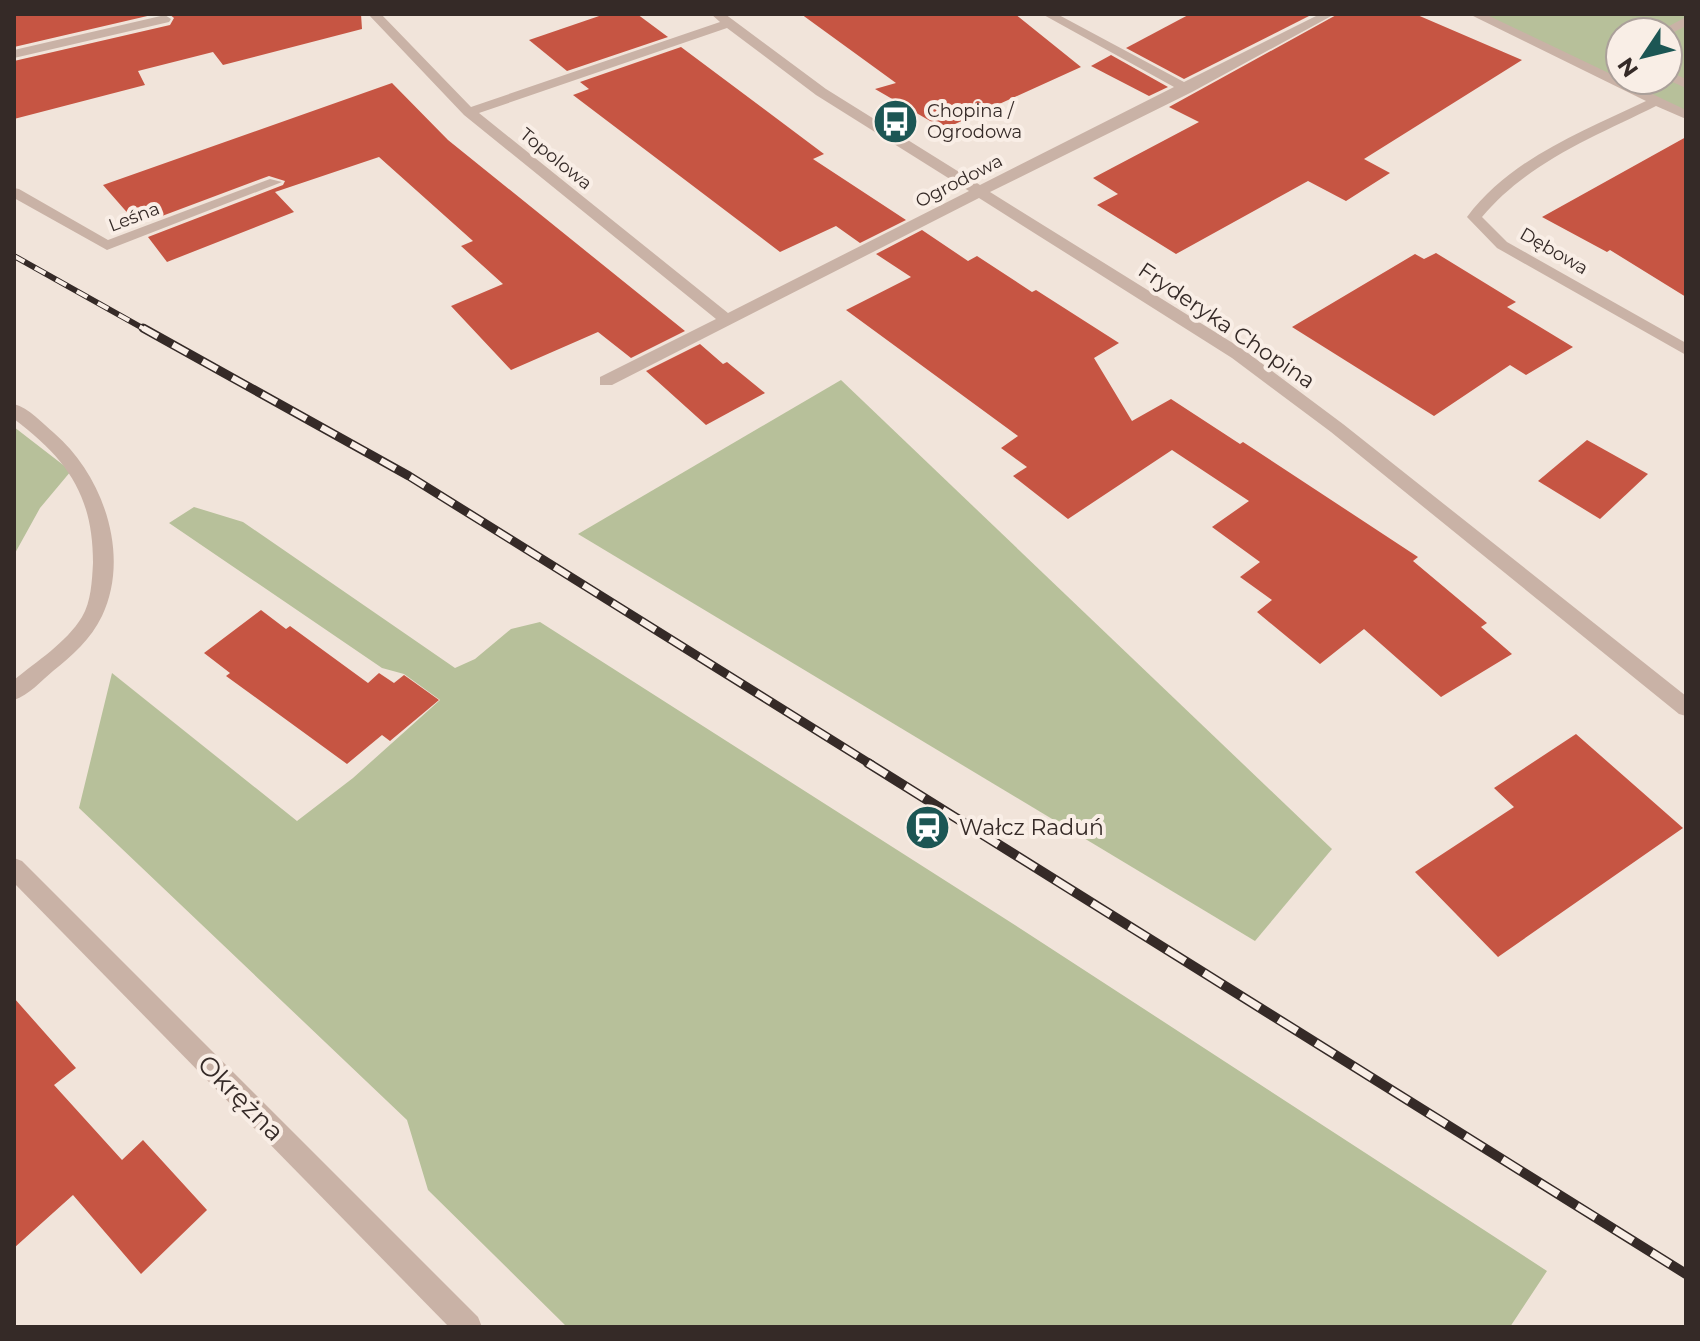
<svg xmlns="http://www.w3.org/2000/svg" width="1700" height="1341" viewBox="0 0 1700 1341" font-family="Montserrat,sans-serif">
	<rect width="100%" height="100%" fill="#f1e4da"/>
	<g fill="#b7c09a" fill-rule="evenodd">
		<path d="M 1475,14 L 1686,14 L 1686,114 ZM 1620,32 L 1668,32 L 1668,80 L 1620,80 Z"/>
		<path d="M 841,380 L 1332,849 L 1255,941 L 578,534 Z"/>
		<path d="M 14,427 L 71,471 L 40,508 L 14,555 Z"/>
		<path d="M 194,507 L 243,522 L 455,668 L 475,659 L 511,629 L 540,622 L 1021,929 L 1547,1271 L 1510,1327 L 567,1327 L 428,1190 L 407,1120 L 79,808 L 112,673 L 297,821 L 353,778 L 440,700 L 404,674 L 382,668 L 169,523 Z"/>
	</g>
	<g fill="#c65543">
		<path d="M 14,14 L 156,14 L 14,47 Z"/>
		<path d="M 169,14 L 361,14 L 362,29 L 223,65 L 213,52 L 138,71 L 145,85 L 14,119 L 14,61 L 170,25 L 174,18 Z"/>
		<path d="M 605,14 L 637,14 L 668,37 L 567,71 L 529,40 Z"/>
		<path d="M 801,14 L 1015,14 L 1081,67 L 944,129 L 875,89 L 896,83 Z"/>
		<path d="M 1190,14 L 1313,14 L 1184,79 L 1126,48 Z"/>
		<path d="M 1338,14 L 1415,14 L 1522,60 L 1364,159 L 1390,173 L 1346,201 L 1308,181 L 1176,254 L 1097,205 L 1118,194 L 1093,178 L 1199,122 L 1169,107 Z"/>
		<path d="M 681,47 L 824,154 L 813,159 L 906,220 L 860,243 L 836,226 L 780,252 L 573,95 L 589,89 L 580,82 Z"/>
		<path d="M 1111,55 L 1168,87 L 1149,96 L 1091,66 Z"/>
		<path d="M 392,83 L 448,140 L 685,331 L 631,358 L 598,332 L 511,370 L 451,306 L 503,284 L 461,246 L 473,241 L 379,157 L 275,192 L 294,212 L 167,262 L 148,237 L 283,185 L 285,181 L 269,176 L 138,225 L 103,185 Z"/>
		<path d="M 1686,137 L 1686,297 L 1610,250 L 1607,252 L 1542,217 Z"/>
		<path d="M 922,230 L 968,261 L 977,256 L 1032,292 L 1036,290 L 1119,343 L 1094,358 L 1132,421 L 1171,399 L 1240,444 L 1243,442 L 1418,557 L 1413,561 L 1487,623 L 1481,627 L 1512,654 L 1441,697 L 1364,629 L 1320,664 L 1257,612 L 1272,600 L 1240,577 L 1260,562 L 1212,527 L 1249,501 L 1172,450 L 1068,519 L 1013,476 L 1027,467 L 1001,448 L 1018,436 L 846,310 L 911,277 L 876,254 Z"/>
		<path d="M 1436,253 L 1516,302 L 1507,307 L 1573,347 L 1526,375 L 1510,365 L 1434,416 L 1292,327 L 1415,254 L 1424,259 Z"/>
		<path d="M 700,344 L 723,364 L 727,362 L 765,393 L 706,425 L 646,371 Z"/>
		<path d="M 1587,440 L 1648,474 L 1600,519 L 1538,481 Z"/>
		<path d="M 261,610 L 286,629 L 290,626 L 368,683 L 379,673 L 394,683 L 404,675 L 439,700 L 390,741 L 382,735 L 347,764 L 226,676 L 230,673 L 204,653 Z"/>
		<path d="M 1576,734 L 1683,828 L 1498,957 L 1415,872 L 1514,807 L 1494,788 Z"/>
		<path d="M 14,998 L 76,1068 L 54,1085 L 122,1160 L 143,1140 L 207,1210 L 141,1274 L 73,1195 L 14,1248 Z"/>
	</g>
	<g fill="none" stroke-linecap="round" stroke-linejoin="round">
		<g fill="#c9b2a6" fill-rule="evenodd">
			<path d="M 368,14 L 381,14 L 471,107 L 720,22 L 711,14 L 725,14 L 826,89 L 980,185 L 1174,87 L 1042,14 L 1057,14 L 1184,82 L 1320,14 L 1335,14 L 1192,92 L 990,192 L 1244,350 L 1343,424 L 1686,696 L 1686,716 L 1679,714 L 1331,432 L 1232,358 L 979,198 L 612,385 L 600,385 L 600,377 L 716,319 L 464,115 ZM 727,28 L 816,95 L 969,191 L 728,313 L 479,113 Z"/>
			<path d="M 1469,14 L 1485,14 L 1638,87 L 1652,80 L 1668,80 L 1670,72 L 1686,79 L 1686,88 L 1668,80 L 1648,92 L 1686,110 L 1686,119 L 1656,106 C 1594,137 1528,162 1482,217 L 1507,242 L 1686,343 L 1686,355 L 1497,248 L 1467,217 C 1511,158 1582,132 1646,101 Z"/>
			<path d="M 165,15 L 171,19 L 169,22 L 14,58 L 14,50 Z"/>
			<path d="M 1686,17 L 1686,26 L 1668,35 L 1668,32 L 1658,32 Z"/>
			<path d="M 270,179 L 282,182 L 107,250 L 14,198 L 14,188 L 19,189 L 108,240 Z"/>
			<path d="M 14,404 C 29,408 42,423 54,433 C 103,475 131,555 102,616 C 91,639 72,656 53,671 C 41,681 29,695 14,700 L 14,680 C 37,661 66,643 82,617 C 91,602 92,581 93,563 C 93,495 67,459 14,419 Z"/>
			<path d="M 14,858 L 22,861 L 478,1317 L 482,1327 L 449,1327 L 14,883 Z"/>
		</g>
		<defs>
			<path id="rail-far2" d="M 14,256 L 146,330"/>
			<path id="rail-far1" d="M 143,328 L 409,476 L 872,765"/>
			<path id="rail" d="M 868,763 L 1686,1274"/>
		</defs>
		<use href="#rail-far2" stroke="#352a27" stroke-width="6"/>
		<use href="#rail-far1" stroke="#352a27" stroke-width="9"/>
		<use href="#rail" stroke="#352a27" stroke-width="10"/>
		<use href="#rail-far2" stroke="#f9eee6" stroke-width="4" stroke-dasharray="12" stroke-linecap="butt"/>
		<use href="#rail-far1" stroke="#f9eee6" stroke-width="6" stroke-dasharray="17" stroke-linecap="butt"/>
		<use href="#rail" stroke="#f9eee6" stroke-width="7" stroke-dasharray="22" stroke-linecap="butt"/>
	</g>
	<defs>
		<symbol id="bus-disc" viewBox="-11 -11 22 22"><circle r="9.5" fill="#1c5654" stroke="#f9eee6"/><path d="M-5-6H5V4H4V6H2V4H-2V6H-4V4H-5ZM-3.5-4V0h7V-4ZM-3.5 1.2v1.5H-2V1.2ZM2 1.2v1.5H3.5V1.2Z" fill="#fff"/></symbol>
		<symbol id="station-disc" viewBox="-11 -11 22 22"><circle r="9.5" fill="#1c5654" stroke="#f9eee6"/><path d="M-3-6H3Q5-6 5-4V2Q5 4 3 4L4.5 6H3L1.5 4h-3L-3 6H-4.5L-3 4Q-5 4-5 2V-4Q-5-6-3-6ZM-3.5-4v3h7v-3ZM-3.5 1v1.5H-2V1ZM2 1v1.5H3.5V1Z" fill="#fff"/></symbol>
	</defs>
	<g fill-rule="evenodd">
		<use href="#bus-disc" x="870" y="96" width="51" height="51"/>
		<use href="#station-disc" x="902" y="802" width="51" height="51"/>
	</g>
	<g text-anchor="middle" stroke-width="8" stroke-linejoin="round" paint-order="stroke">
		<g font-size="18" fill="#352a27" stroke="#f9eee6" text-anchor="start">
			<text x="927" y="117">Chopina /<tspan x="927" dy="21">Ogrodowa</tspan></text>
		</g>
		<g font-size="18" fill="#352a27" stroke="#f9eee6">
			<text transform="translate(556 159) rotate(39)" y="6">Topolowa</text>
			<text transform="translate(959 181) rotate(-27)" y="6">Ogrodowa</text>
			<text transform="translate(134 217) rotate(-21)" y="6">Leśna</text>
			<text transform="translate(1554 251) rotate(30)" y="6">Dębowa</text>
		</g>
		<g font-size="22" fill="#352a27" stroke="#f9eee6">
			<text transform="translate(1227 325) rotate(34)" y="8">Fryderyka Chopina</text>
		</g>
		<g font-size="22" fill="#352a27" stroke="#f9eee6" text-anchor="start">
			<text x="959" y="835">Wałcz Raduń</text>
		</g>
		<g font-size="26" fill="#352a27" stroke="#f9eee6">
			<text transform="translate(241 1098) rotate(45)" y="9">Okrężna</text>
		</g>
	</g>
	<rect width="1700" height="1341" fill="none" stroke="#352a27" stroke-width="32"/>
	<g transform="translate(1644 56) rotate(235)"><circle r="38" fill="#f9eee6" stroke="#aba09a" stroke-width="2"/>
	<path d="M0-6L14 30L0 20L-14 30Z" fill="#1c5654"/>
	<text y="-12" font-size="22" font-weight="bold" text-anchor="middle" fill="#352a27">N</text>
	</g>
</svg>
